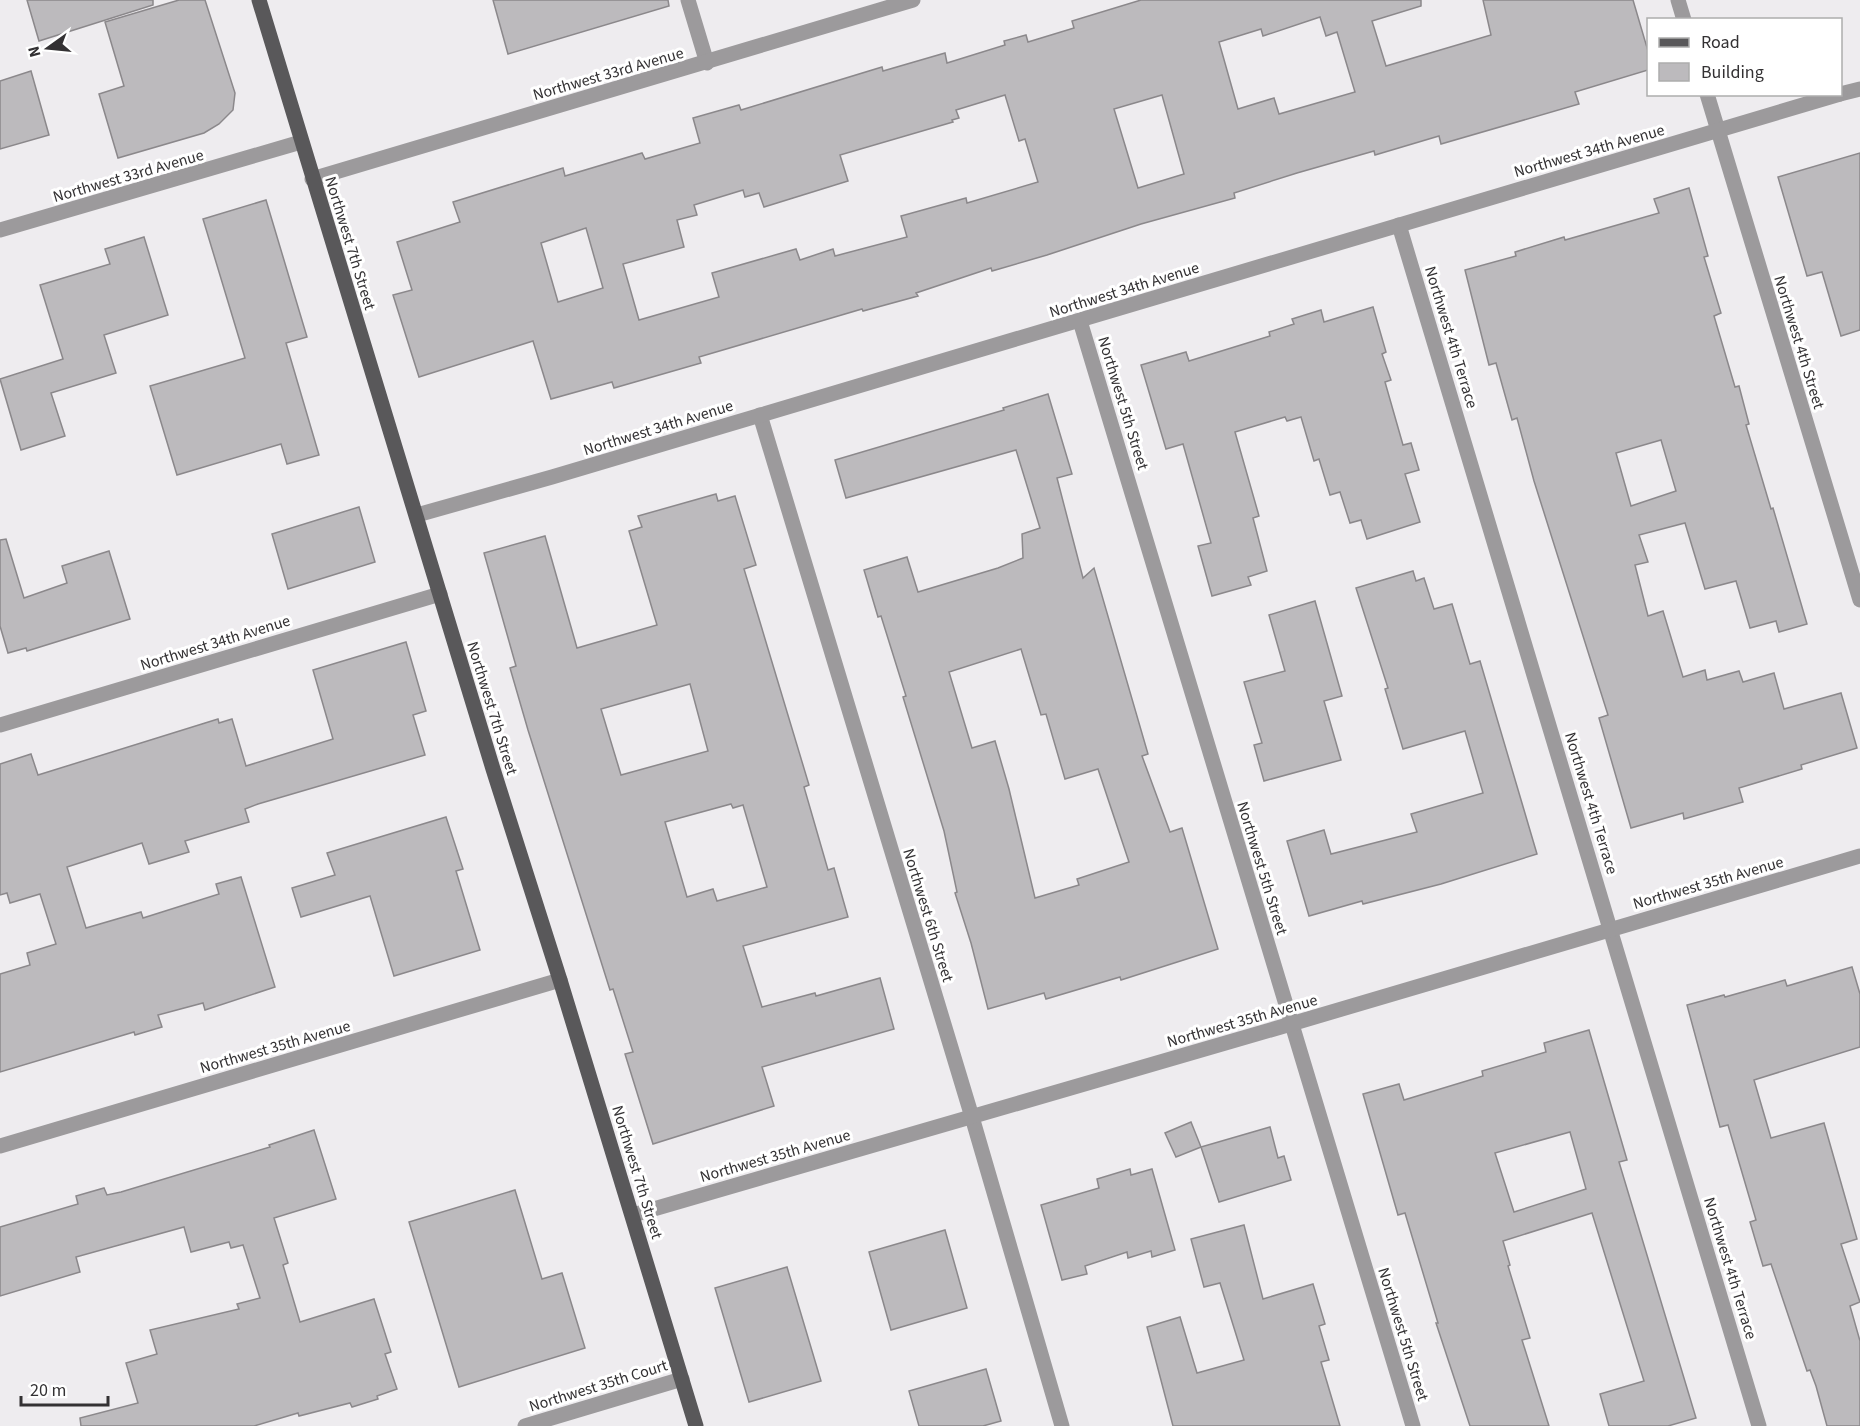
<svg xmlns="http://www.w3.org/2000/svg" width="1860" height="1426" viewBox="0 0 1860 1426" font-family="'Source Sans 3',sans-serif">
	<rect width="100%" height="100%" fill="#eeecef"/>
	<g fill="#bcbabd" stroke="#8b888b" stroke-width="1.5" fill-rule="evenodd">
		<path d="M 27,0 L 153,0 L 153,5 L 39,41 Z"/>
		<path d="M 179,0 L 205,0 L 235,93 L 233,110 L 219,124 L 204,133 L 118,158 L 99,94 L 124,86 L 105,22 Z"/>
		<path d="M 493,0 L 668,0 L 669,6 L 508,54 Z"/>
		<path d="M 1141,0 L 1421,0 L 1421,6 L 1372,21 L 1386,66 L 1491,35 L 1483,0 L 1633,0 L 1648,51 L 1648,70 L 1575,92 L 1579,104 L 1441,144 L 1439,136 L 1375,155 L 1374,151 L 1297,173 L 1234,193 L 1235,198 L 1141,224 L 1047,255 L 992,271 L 991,268 L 916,293 L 918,296 L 863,311 L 862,309 L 699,357 L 701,363 L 614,388 L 612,382 L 551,399 L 533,341 L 419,377 L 393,295 L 412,290 L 397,242 L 460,222 L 453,202 L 563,168 L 565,176 L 642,153 L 645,159 L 700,143 L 693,118 L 739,105 L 741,110 L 882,67 L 883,71 L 945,53 L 947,63 L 1005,45 L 1004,41 L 1026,35 L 1028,42 L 1074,28 L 1072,21 ZM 1320,17 L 1326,36 L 1337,32 L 1355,92 L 1279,114 L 1274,98 L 1238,109 L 1219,42 L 1261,29 L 1263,36 ZM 1005,95 L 1019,141 L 1025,139 L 1038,182 L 967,203 L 966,198 L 901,216 L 907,237 L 835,256 L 833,249 L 800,260 L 796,249 L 712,273 L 719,297 L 639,320 L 623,264 L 684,247 L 677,220 L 697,215 L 694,205 L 743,190 L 745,197 L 759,193 L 764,207 L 848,181 L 840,155 L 953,122 L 952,120 L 959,118 L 956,110 ZM 1162,95 L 1184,174 L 1138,188 L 1114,109 ZM 586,228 L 603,288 L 558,302 L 541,243 Z"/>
		<path d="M 31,71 L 49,135 L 0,149 L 0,81 Z"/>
		<path d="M 1860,153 L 1860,330 L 1841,336 L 1822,272 L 1807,276 L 1778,177 Z"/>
		<path d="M 1689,188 L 1708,256 L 1704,257 L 1721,313 L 1714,316 L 1735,387 L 1739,386 L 1749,424 L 1746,425 L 1771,509 L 1773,508 L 1807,624 L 1779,632 L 1776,621 L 1750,628 L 1736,581 L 1705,589 L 1685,523 L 1639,535 L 1648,562 L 1635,565 L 1648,616 L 1663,611 L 1683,677 L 1705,670 L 1707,680 L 1739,671 L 1743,682 L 1774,673 L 1784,709 L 1841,693 L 1857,748 L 1801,765 L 1802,769 L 1739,788 L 1743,802 L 1684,819 L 1683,813 L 1631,828 L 1599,718 L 1608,715 L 1534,481 L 1517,418 L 1512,420 L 1496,363 L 1489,365 L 1465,270 L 1516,256 L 1515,252 L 1564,237 L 1565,240 L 1659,213 L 1654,199 ZM 1661,440 L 1676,491 L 1631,506 L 1616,453 Z"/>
		<path d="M 266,200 L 307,337 L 286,343 L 319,455 L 287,464 L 281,444 L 177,475 L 150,386 L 245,358 L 203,219 Z"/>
		<path d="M 144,237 L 168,315 L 104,335 L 116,373 L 51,393 L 65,436 L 21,450 L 0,379 L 63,359 L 40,285 L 110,264 L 105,249 Z"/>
		<path d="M 1373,307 L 1386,352 L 1382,354 L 1391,380 L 1385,382 L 1403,445 L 1411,443 L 1419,470 L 1405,474 L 1420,522 L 1367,539 L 1361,520 L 1350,523 L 1340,492 L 1330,495 L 1319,459 L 1314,461 L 1301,417 L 1287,421 L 1285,417 L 1235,432 L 1259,516 L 1253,518 L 1267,571 L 1248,577 L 1251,585 L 1212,596 L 1198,546 L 1211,543 L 1183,444 L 1166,449 L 1141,365 L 1186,352 L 1189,361 L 1270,336 L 1269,332 L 1294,324 L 1292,319 L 1321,310 L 1324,322 Z"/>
		<path d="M 1048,394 L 1072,474 L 1057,478 L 1083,578 L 1094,568 L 1148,754 L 1142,756 L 1170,832 L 1182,828 L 1218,949 L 1121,980 L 1120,977 L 1046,999 L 1044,993 L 988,1009 L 971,943 L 955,893 L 957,892 L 944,831 L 903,697 L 906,696 L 881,616 L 878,617 L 864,570 L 907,557 L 918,592 L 998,568 L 1023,558 L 1022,534 L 1040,528 L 1016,450 L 846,498 L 835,460 L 1004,410 L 1003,408 ZM 1021,649 L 1041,715 L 1046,714 L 1065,779 L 1098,769 L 1129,862 L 1077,879 L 1079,885 L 1035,898 L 1009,789 L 995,741 L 972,748 L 949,672 Z"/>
		<path d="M 716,494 L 718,501 L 735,496 L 756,565 L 744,569 L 809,785 L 804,787 L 828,870 L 834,868 L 848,917 L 743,946 L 762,1007 L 815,993 L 816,996 L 880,978 L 894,1029 L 762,1067 L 774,1106 L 653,1144 L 625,1054 L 633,1052 L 613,989 L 610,990 L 528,730 L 510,668 L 516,666 L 484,553 L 545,536 L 577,648 L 657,625 L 629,531 L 642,527 L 638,516 ZM 690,684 L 708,751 L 621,775 L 601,709 ZM 731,804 L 733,808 L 743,805 L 767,887 L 717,901 L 713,889 L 687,897 L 665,822 Z"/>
		<path d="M 359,507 L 375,562 L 288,589 L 272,534 Z"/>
		<path d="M 6,539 L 24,598 L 67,583 L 62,566 L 109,551 L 130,619 L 27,651 L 26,648 L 8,653 L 0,626 L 0,540 Z"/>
		<path d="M 1413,571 L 1416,581 L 1424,578 L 1434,609 L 1452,604 L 1470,664 L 1480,661 L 1537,854 L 1441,884 L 1363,904 L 1362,901 L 1309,916 L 1287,841 L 1324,830 L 1331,854 L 1417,832 L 1411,814 L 1483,793 L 1465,731 L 1403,749 L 1385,689 L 1388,688 L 1356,588 Z"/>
		<path d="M 1315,601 L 1342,696 L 1324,701 L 1341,760 L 1264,781 L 1254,745 L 1262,743 L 1244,682 L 1285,671 L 1269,615 Z"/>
		<path d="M 406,642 L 426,711 L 413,715 L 425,755 L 258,804 L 245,809 L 249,822 L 185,841 L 189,852 L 149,864 L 142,843 L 67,867 L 86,928 L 141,912 L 143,918 L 219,894 L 216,884 L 241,877 L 275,987 L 205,1010 L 203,1003 L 158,1015 L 162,1027 L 135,1035 L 134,1032 L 0,1072 L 0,974 L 30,965 L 27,953 L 56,944 L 40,894 L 10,903 L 7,893 L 0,895 L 0,764 L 31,754 L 38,775 L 218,719 L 219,723 L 232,719 L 246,766 L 333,739 L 313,670 Z"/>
		<path d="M 446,817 L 463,869 L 456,871 L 480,950 L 394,976 L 370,896 L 301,917 L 292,888 L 335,875 L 327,853 Z"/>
		<path d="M 1852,967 L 1860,994 L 1860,1047 L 1754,1080 L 1771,1138 L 1824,1123 L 1857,1239 L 1841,1244 L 1860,1302 L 1850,1306 L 1860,1341 L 1860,1426 L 1827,1426 L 1816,1386 L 1810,1370 L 1807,1371 L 1771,1264 L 1763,1266 L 1750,1222 L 1756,1220 L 1728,1125 L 1720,1127 L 1687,1005 L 1724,995 L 1725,997 L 1785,980 L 1787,986 Z"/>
		<path d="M 1589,1030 L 1627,1160 L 1619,1162 L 1696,1418 L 1668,1426 L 1609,1426 L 1600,1394 L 1644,1381 L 1592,1213 L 1503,1241 L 1510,1265 L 1508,1266 L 1530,1338 L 1522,1340 L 1549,1426 L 1470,1426 L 1436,1323 L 1438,1323 L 1405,1213 L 1398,1215 L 1363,1094 L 1399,1084 L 1404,1100 L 1483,1076 L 1482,1071 L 1546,1052 L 1544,1043 ZM 1570,1132 L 1586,1189 L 1514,1212 L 1495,1153 Z"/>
		<path d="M 1191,1122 L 1201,1147 L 1176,1157 L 1165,1133 Z"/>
		<path d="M 1270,1127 L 1278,1158 L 1284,1156 L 1291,1180 L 1219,1202 L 1201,1147 Z"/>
		<path d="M 314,1130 L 336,1199 L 274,1218 L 288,1263 L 283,1265 L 300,1322 L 374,1299 L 391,1352 L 385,1354 L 397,1389 L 377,1396 L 378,1399 L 352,1407 L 350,1403 L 299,1416 L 298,1413 L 254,1426 L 81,1426 L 80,1418 L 138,1403 L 126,1363 L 157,1354 L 150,1330 L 239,1309 L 237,1304 L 260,1298 L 243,1245 L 231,1248 L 229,1242 L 191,1252 L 184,1227 L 76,1257 L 80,1272 L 0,1296 L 0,1227 L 78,1204 L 76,1196 L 104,1188 L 107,1195 L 121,1192 L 270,1147 L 269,1145 Z"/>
		<path d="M 1130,1169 L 1131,1175 L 1152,1169 L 1175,1250 L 1152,1257 L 1151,1251 L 1128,1258 L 1127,1252 L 1085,1266 L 1087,1274 L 1062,1280 L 1041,1205 L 1099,1188 L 1097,1179 Z"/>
		<path d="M 515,1190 L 542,1279 L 562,1273 L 585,1348 L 459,1387 L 409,1222 Z"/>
		<path d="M 1244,1225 L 1263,1299 L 1313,1284 L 1325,1324 L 1319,1326 L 1329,1360 L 1321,1362 L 1340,1426 L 1173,1426 L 1147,1327 L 1180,1317 L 1197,1373 L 1244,1360 L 1220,1283 L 1204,1287 L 1191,1239 Z"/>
		<path d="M 945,1230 L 967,1308 L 891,1330 L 869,1252 Z"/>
		<path d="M 787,1267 L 821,1381 L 749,1402 L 715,1288 Z"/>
		<path d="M 986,1369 L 1001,1421 L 983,1426 L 919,1426 L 909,1391 Z"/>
	</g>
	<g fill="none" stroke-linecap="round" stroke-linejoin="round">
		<g stroke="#9c9a9c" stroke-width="15">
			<path d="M 688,0 L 707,63"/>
			<path d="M 1678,0 L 1684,20"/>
			<path d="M 1707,94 L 1860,600"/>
			<path d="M 1840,94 L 1860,89"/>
			<path d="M 312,179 L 913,0"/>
			<path d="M 1399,225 L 1759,1426"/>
			<path d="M 0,230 L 301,142"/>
			<path d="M 1080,321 L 1413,1426"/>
			<path d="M 760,415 L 972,1117 L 1062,1426"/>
			<path d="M 417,515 L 552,477 L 1840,94"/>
			<path d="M 0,725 L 440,594"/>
			<path d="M 0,1146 L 560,980"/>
			<path d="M 633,1215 L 1291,1024 L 1860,856"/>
			<path d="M 525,1426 L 682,1379"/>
		</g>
		<path stroke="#59585a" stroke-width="15" d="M 259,0 L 493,769 L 560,980 L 696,1426"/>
	</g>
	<g text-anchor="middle" stroke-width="6" stroke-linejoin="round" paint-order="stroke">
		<g font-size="16" fill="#333133" stroke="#fff">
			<text transform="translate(608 73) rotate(-16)" y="6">Northwest 33rd Avenue</text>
			<text transform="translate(1589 150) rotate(-16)" y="6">Northwest 34th Avenue</text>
			<text transform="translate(128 175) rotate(-16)" y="6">Northwest 33rd Avenue</text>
			<text transform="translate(351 243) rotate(73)" y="6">Northwest 7th Street</text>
			<text transform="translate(1124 289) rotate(-17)" y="6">Northwest 34th Avenue</text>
			<text transform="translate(1452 337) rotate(73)" y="6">Northwest 4th Terrace</text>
			<text transform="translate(1800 342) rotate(73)" y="6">Northwest 4th Street</text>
			<text transform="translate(1124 403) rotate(73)" y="6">Northwest 5th Street</text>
			<text transform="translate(658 427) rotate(-17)" y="6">Northwest 34th Avenue</text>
			<text transform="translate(215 642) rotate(-17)" y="6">Northwest 34th Avenue</text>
			<text transform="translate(493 708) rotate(73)" y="6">Northwest 7th Street</text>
			<text transform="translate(1592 803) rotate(73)" y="6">Northwest 4th Terrace</text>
			<text transform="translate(1263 868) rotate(73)" y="6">Northwest 5th Street</text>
			<text transform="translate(1708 882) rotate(-16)" y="6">Northwest 35th Avenue</text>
			<text transform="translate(929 915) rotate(73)" y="6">Northwest 6th Street</text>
			<text transform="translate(1242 1020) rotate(-16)" y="6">Northwest 35th Avenue</text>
			<text transform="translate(275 1046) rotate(-16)" y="6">Northwest 35th Avenue</text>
			<text transform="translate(775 1155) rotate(-16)" y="6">Northwest 35th Avenue</text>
			<text transform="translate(638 1172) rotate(73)" y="6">Northwest 7th Street</text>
			<text transform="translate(1731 1268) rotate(73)" y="6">Northwest 4th Terrace</text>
			<text transform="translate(1404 1334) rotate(73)" y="6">Northwest 5th Street</text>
			<text transform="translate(598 1385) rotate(-17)" y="6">Northwest 35th Court</text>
		</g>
	</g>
	<rect x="1647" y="18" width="195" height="78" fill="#ffffff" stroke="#adadad" stroke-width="1.5"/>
	<rect x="1659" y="38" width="30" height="9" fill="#59585a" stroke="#adadad" stroke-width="1.5"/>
	<text x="1701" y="48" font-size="18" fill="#333133">Road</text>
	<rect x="1659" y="63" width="30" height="18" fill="#bcbabd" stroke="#adadad" stroke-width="1.5"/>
	<text x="1701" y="78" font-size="18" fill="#333133">Building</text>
	<g transform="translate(48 48) rotate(255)" stroke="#ffffff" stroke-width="4.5" paint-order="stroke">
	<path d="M0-4.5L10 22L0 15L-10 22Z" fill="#333133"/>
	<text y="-9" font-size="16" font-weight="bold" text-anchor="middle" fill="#333133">N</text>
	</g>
	<path d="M21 1396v9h87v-9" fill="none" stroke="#333133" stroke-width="3"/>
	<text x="30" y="1396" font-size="18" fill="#333133" stroke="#ffffff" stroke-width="4.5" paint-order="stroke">20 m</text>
</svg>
